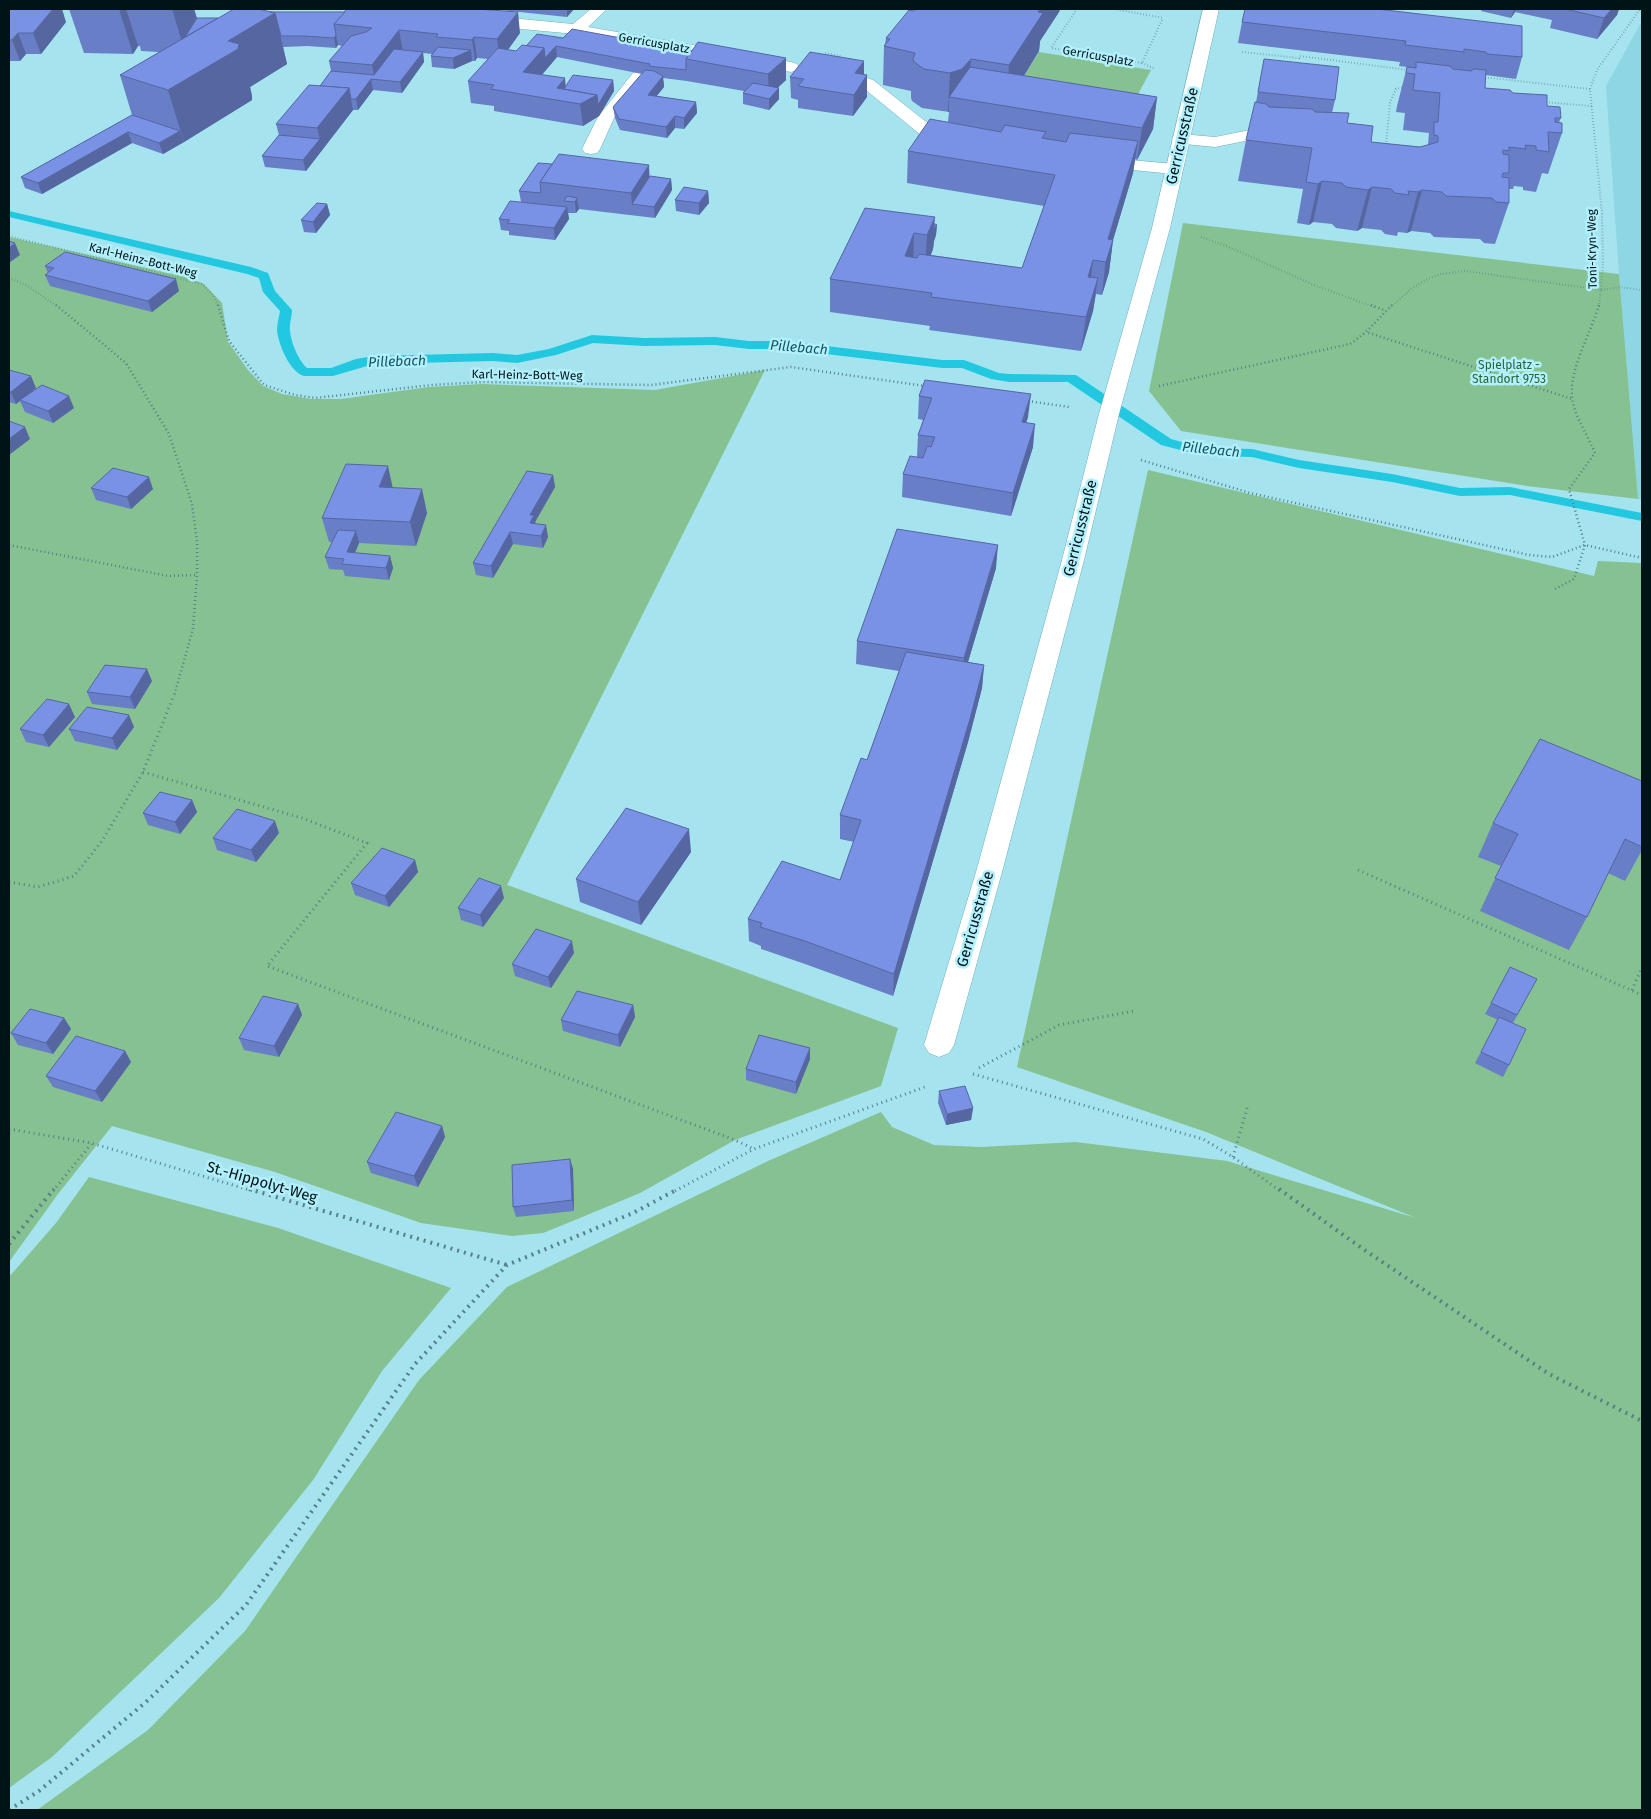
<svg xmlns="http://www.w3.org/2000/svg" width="1651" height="1819" viewBox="0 0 1651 1819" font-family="'Fira Sans',sans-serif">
	<rect width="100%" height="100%" fill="#a5e3ee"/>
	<path fill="#8ed6e3" d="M 1642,21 L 1642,500 L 1638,499 L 1619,274 L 1606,86 Z"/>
	<g fill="#85c191">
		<path d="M 1039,52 L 1151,70 L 1122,124 L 1006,104 Z"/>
		<path d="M 1183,223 L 1619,274 L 1638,499 L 1527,486 L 1181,431 L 1149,391 Z"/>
		<path d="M 9,237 L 186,277 L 204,284 L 222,303 L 228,342 L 248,370 L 263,386 L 282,394 L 311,399 L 341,399 L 429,387 L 482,384 L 655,390 L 765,370 L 507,885 L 898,1028 L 881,1086 L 735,1140 L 640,1193 L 575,1220 L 543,1233 L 512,1236 L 421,1223 L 275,1172 L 112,1126 L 58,1194 L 9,1262 Z"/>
		<path d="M 1148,470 L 1594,576 L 1598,561 L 1642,563 L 1642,1810 L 37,1810 L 148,1730 L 245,1631 L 419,1380 L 507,1287 L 768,1161 L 881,1112 L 892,1127 L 934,1145 L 981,1147 L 1076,1142 L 1227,1161 L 1416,1218 L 1206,1132 L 1017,1067 Z"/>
		<path d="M 89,1177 L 278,1228 L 451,1288 L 382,1371 L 313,1480 L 219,1598 L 52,1757 L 9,1788 L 9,1277 L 56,1223 Z"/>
	</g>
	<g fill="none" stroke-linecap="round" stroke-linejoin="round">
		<path fill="#22c8e0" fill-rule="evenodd" d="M 9,211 L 251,267 L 268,273 L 275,291 L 292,310 C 292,317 289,324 290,331 C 291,343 299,361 307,368 L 331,368 L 356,359 L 374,356 L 493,353 L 517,355 L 549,349 L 592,335 L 644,338 L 715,337 L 749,341 L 785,341 L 942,360 L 964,360 L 999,373 L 1009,374 L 1076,375 L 1171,439 L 1189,444 L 1209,448 L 1252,449 L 1299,460 L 1392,474 L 1460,488 L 1510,487 L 1642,513 L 1642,521 L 1510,495 L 1460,496 L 1392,482 L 1299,468 L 1252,457 L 1209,456 L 1188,452 L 1161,445 L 1068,382 L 1009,382 L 991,379 L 962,368 L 942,368 L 785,349 L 749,349 L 715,345 L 644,346 L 593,343 L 556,355 L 517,363 L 493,361 L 374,364 L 333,376 L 304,376 C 290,372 278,344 277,330 C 277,324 279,317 280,311 L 263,292 L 259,278 L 247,274 L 9,217 Z"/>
		<defs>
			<g id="service">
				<path d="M 639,71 L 645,73 L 647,76 L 614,118 L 600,149 L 597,153 L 591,154 L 585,153 L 582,149 L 598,117 L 633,73 Z"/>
				<path d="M 867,78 L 873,80 L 939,132 L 964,137 L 967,141 L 964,145 L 958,146 L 927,140 L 861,86 L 859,83 L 861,80 Z"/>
				<path d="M 1265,127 L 1289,129 L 1292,133 L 1289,137 L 1265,137 L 1215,147 L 1175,143 L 1172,139 L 1175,135 L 1181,134 L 1215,137 Z"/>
				<path d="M 1097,157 L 1174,164 L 1180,165 L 1183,169 L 1180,173 L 1174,174 L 1091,166 L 1088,162 L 1091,158 Z"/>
			</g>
			<g id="minor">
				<path d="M 400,9 L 449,9 L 479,15 L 573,24 L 591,9 L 607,9 L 588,27 L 791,62 L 797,64 L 799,67 L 797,70 L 791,72 L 576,34 L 479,25 L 434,15 L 403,12 Z"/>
				<path d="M 1203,9 L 1219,9 L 1170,228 L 1119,414 L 1084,560 L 1002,872 L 954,1045 L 949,1053 L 939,1057 L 929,1053 L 924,1045 L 976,872 L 1062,560 L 1099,414 L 1152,228 Z"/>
			</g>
		</defs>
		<use href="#service" stroke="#72aeb9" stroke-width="1"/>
		<use href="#minor" stroke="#72aeb9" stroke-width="1"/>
		<g stroke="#578088" stroke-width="2" stroke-dasharray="0.5 2.5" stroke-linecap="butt">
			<path d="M 1077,9 L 1051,48 L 1142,63 L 1163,18"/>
			<path d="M 1114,9 L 1164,18"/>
			<path d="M 1242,52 L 1299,58 L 1300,56 L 1408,70"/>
			<path d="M 825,53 L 841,56"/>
			<path d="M 1142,63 L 1155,69"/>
			<path d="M 1482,77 L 1590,89"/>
			<path d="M 1543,102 L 1592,106"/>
			<path d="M 1386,145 L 1390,103 L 1396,89 L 1404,87"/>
			<path d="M 9,236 L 202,284 L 213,295 L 219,307"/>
			<path d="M 1201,237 L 1231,248 L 1314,285 L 1374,307"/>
			<path d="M 9,278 L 26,285 L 58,307"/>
			<path d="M 1391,307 L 1411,289 L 1428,279 L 1441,274 L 1465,271 L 1602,290 L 1620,287 L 1642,290"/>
			<path d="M 1599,307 L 1603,264 L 1602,214 L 1590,89 L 1597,70 L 1640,9"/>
		</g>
		<g stroke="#578088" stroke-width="2.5" stroke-dasharray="1 3" stroke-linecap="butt">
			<path d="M 56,305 L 126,363 L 169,434 L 192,504 L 197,541 L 197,575 L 193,629 L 174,696"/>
			<path d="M 218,305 L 229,341 L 264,385 L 295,395 L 315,398 L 432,385 L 483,382 L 651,385 L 791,367 L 925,386"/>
			<path d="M 1371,305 L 1386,311"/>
			<path d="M 1392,305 L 1366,332 L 1572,399"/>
			<path d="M 1159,386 L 1350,344 L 1366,332"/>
			<path d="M 1028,401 L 1069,407"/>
			<path d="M 1141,460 L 1250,493 L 1529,555 L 1552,557 L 1585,545 L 1642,558"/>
			<path d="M 9,545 L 168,576 L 197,575"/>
			<path d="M 1555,589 L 1574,579 L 1585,545 L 1569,489 L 1595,453 C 1588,436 1577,420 1573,403 C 1566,373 1591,334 1599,305"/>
		</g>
		<g stroke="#578088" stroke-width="3" stroke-dasharray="1 4" stroke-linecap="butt">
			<path d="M 143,772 L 302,818 L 367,843 L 267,966 L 735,1140 L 754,1149"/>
			<path d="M 1358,870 L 1642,995"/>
			<path d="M 9,882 L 38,887 L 74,876 L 102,841 L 143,772 L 174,695"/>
			<path d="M 1632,990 L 1642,967"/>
			<path d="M 979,1068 L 1059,1025 L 1134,1011"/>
			<path d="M 973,1074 L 1203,1139 L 1233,1157 L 1280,1191"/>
			<path d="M 9,1129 L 91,1143 L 253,1191"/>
			<path d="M 1233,1157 L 1248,1105"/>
			<path d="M 53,1191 L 91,1144"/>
			<path d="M 675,1191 L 754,1149 L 925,1087"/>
		</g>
		<g stroke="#578088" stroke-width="4" stroke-dasharray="2 5" stroke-linecap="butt">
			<path d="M 249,1189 L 507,1265"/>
			<path d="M 1279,1189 L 1363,1249 L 1549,1374 L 1642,1421"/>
			<path d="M 9,1244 L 54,1189"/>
			<path d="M 9,1810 L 39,1791 L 146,1702 L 246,1605 L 415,1364 L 507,1265 L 633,1213 L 678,1189"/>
		</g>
		<use href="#service" fill="#fff" fill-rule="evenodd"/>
		<use href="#minor" fill="#fff" fill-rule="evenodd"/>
	</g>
	<g fill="#687ec6">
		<path d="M 9,9 L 66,22 L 41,54 L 26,54 L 20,61 L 9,61 Z"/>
		<path d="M 69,9 L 194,9 L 197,18 L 218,18 L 270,12 L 520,33 L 508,50 L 516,51 L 526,46 L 563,38 L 692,51 L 786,80 L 777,88 L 779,88 L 779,99 L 769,110 L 743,104 L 743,93 L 744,91 L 687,81 L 663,78 L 664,87 L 656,96 L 696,102 L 697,113 L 684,129 L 675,128 L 667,138 L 620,130 L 615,118 L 613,107 L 642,74 L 557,57 L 542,75 L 566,87 L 613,80 L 614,91 L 599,116 L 583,126 L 494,111 L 494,106 L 471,103 L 468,81 L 488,59 L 477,58 L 475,61 L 472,61 L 454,69 L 432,67 L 431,56 L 432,54 L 423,53 L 424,62 L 402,93 L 373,90 L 358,110 L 353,110 L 306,171 L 265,167 L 262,156 L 279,135 L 276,124 L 320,86 L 331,71 L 329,61 L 342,46 L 338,45 L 336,48 L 307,46 L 283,47 L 287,64 L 250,87 L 252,96 L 252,100 L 184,142 L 163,154 L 132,143 L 42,194 L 25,188 L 21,177 L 132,115 L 120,75 L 159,52 L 141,51 L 140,46 L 138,46 L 133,54 L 84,53 Z"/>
		<path d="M 491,9 L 574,9 L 567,17 Z"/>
		<path d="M 916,9 L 1060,9 L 1059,12 L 1040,41 L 1039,51 L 1024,76 L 1157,97 L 1153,129 L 1137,160 L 1135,159 L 1133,173 L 1113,240 L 1109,272 L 1102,295 L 1096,294 L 1093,311 L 1081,351 L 929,330 L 930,326 L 830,312 L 830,279 L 865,208 L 937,224 L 936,235 L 934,241 L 933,249 L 931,255 L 1022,268 L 1044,206 L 907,183 L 908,151 L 948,122 L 949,112 L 922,108 L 912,101 L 911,98 L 911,91 L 883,85 L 884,46 L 885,44 L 886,38 Z"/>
		<path d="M 1245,9 L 1522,57 L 1516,79 L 1486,75 L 1485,88 L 1513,93 L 1547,106 L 1561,118 L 1559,122 L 1562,133 L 1548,174 L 1542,173 L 1536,192 L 1523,190 L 1523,187 L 1514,186 L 1513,189 L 1509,189 L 1509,203 L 1495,244 L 1484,243 L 1480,239 L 1434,237 L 1430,233 L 1411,231 L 1407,233 L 1398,232 L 1397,236 L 1385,234 L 1381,230 L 1362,228 L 1357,231 L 1336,228 L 1332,224 L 1313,222 L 1309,225 L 1297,223 L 1303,189 L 1238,181 L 1246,140 L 1256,102 L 1264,59 L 1335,100 L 1332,113 L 1347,123 L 1371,142 L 1420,147 L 1428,145 L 1429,133 L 1403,130 L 1405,113 L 1396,112 L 1397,106 L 1407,67 L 1399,66 L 1400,62 L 1238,43 L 1242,22 Z"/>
		<path d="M 1482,9 L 1619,9 L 1617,15 L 1597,39 L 1550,28 L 1552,20 L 1515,12 L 1511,18 L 1481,11 Z"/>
		<path d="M 864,61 L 864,75 L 867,75 L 867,97 L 853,116 L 798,108 L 798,100 L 791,98 L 790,77 Z"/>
		<path d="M 538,163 L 671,179 L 672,190 L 655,218 L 579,209 L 576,213 L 568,213 L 569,219 L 555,240 L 509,235 L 509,231 L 501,230 L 499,219 L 521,202 L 519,191 Z"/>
		<path d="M 708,191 L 709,203 L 699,215 L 676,211 L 675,200 Z"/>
		<path d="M 327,204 L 330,215 L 316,233 L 304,232 L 301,220 Z"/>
		<path d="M 45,266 L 179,291 L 152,312 L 50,286 L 45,275 L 48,273 Z"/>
		<path d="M 9,370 L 36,388 L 25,397 L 74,408 L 53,423 L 25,412 L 20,401 L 16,404 L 9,402 Z"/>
		<path d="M 925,380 L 1028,417 L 1026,422 L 1033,447 L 1011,516 L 902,497 L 903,474 L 917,457 L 918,435 L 923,420 L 918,419 L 919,396 Z"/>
		<path d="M 553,475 L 555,487 L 535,522 L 536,523 L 548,537 L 543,548 L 513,544 L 493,578 L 476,575 L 473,563 Z"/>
		<path d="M 91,488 L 153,489 L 131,509 L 96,500 Z"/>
		<path d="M 393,488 L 427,513 L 416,546 L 359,543 L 355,553 L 390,556 L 393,568 L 389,580 L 345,576 L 343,570 L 329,569 L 325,557 L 333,542 L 329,542 L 322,518 Z"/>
		<path d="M 996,568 L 968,662 L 984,665 L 982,688 L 968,742 L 893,996 L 805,964 L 761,949 L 761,946 L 749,941 L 748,919 L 840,880 L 854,842 L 840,839 L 840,815 L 867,760 L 899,671 L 856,664 L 857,641 Z"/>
		<path d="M 152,681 L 135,709 L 92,704 L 87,692 Z"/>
		<path d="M 75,717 L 49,747 L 26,742 L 20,729 Z"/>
		<path d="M 134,727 L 117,750 L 75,741 L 69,729 Z"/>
		<path d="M 1642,781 L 1642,850 L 1625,881 L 1608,873 L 1587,917 L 1569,950 L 1480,911 L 1501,866 L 1478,857 L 1493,823 Z"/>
		<path d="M 192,800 L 197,812 L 180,834 L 148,825 L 143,813 Z"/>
		<path d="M 279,833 L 256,862 L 217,850 L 213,838 Z"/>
		<path d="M 691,852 L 641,925 L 580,902 L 576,879 Z"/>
		<path d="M 415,860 L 418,872 L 389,907 L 355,895 L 351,883 Z"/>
		<path d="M 504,898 L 483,927 L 461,920 L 458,908 Z"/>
		<path d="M 574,953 L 551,988 L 515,976 L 512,964 Z"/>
		<path d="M 1537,979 L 1513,1023 L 1509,1065 L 1503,1077 L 1475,1063 L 1498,1020 L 1485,1014 L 1491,1003 Z"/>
		<path d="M 298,1004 L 302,1015 L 279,1057 L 244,1050 L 239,1038 Z"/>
		<path d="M 633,1005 L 635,1017 L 620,1047 L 563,1031 L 561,1020 Z"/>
		<path d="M 64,1018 L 71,1029 L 53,1054 L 18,1045 L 11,1033 Z"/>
		<path d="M 125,1051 L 131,1062 L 102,1102 L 53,1087 L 46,1076 Z"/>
		<path d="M 810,1059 L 796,1094 L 746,1080 L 746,1069 Z"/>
		<path d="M 939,1091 L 973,1108 L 971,1120 L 946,1125 L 938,1103 Z"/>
		<path d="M 442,1126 L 445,1137 L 418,1187 L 371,1173 L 367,1162 Z"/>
		<path d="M 570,1159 L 573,1169 L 574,1211 L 516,1217 L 513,1207 Z"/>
	</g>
	<g fill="#5566a1">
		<path d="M 53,9 L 62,9 L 66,22 L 41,54 L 33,33 Z"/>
		<path d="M 119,9 L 126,9 L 138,46 L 133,54 Z"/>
		<path d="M 172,9 L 194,9 L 200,29 L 185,52 Z"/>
		<path d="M 567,9 L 574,9 L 567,17 Z"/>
		<path d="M 1040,9 L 1060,9 L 1059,12 L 1040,41 L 1039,51 L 1006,104 L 1009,65 Z"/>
		<path d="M 1514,9 L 1516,9 L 1515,12 L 1511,18 Z"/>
		<path d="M 1612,9 L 1619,9 L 1617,15 L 1597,39 L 1604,18 Z"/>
		<path d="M 518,12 L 520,33 L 500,60 L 497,39 Z"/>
		<path d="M 275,13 L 287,64 L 250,87 L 252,96 L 252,100 L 184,142 L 168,90 L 228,41 Z"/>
		<path d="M 399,30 L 403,52 L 375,80 L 372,65 Z"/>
		<path d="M 18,33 L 26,54 L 20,61 L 12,40 Z"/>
		<path d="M 336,35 L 338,45 L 336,48 L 334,38 Z"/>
		<path d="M 474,37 L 477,58 L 475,61 L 472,40 Z"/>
		<path d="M 556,46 L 557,57 L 525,94 L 523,72 L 544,48 Z"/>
		<path d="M 471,50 L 472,61 L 454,69 L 453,58 Z"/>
		<path d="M 423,52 L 424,62 L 402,93 L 400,82 Z"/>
		<path d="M 786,58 L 786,80 L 769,96 L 768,74 Z"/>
		<path d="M 971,59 L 968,98 L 949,97 L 949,112 L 948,112 L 950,73 Z"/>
		<path d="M 864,61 L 864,80 L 867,75 L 867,97 L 853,116 L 855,73 Z"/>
		<path d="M 663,76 L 664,87 L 649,106 L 648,95 Z"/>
		<path d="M 565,78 L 567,100 L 557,88 Z"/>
		<path d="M 371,79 L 373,90 L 358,110 L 356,99 Z"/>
		<path d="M 613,80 L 614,91 L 599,116 L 583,126 L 580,104 Z"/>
		<path d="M 349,88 L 353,110 L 306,171 L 303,160 L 320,139 L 317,128 Z"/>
		<path d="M 779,88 L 779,99 L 769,110 L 769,99 Z"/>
		<path d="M 1157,97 L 1153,129 L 1137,160 L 1142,128 Z"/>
		<path d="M 696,102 L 697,113 L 684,129 L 684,118 Z"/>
		<path d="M 675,116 L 675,128 L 667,138 L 666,127 Z"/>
		<path d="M 180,131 L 184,142 L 163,154 L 159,143 Z"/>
		<path d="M 128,132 L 132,143 L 42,194 L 38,183 Z"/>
		<path d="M 1138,141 L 1133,173 L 1113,240 L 1109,272 L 1102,295 L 1108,239 Z"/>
		<path d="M 649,165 L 650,187 L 632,204 L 631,193 Z"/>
		<path d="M 671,179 L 672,190 L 655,218 L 654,207 Z"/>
		<path d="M 1322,181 L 1313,222 L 1309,225 L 1318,184 Z"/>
		<path d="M 1372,187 L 1362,228 L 1357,231 L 1368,190 Z"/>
		<path d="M 1422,190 L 1411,231 L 1407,233 L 1418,192 Z"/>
		<path d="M 708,191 L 709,203 L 699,215 L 699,203 Z"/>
		<path d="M 577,198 L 579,209 L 576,213 L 575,202 Z"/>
		<path d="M 327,204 L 330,215 L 316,233 L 313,222 Z"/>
		<path d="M 567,207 L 569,219 L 555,240 L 554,228 Z"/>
		<path d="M 935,217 L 934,229 L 937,224 L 936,235 L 934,241 L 933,249 L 925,268 L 927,235 Z"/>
		<path d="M 914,233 L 913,266 L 905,256 Z"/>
		<path d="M 15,243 L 20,255 L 9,263 L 9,248 Z"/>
		<path d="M 1093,260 L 1089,293 L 1088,277 Z"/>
		<path d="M 1098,278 L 1093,311 L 1081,351 L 1086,317 Z"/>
		<path d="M 176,279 L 179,291 L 152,312 L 148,301 Z"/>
		<path d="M 31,376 L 36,388 L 16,404 L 11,392 Z"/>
		<path d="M 1031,394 L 1028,417 L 1019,445 L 1022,422 Z"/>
		<path d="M 69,396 L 74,408 L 53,423 L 48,411 Z"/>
		<path d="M 1035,424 L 1033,447 L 1011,516 L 1013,493 Z"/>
		<path d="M 25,427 L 30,439 L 9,455 L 9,439 Z"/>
		<path d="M 388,466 L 393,489 L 379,487 Z"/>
		<path d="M 553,475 L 555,487 L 535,522 L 536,528 L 530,523 L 530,515 Z"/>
		<path d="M 149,477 L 153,489 L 131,509 L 127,497 Z"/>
		<path d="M 422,489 L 427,513 L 416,546 L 410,522 Z"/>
		<path d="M 546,525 L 548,537 L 543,548 L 541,536 Z"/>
		<path d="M 356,531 L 359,543 L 350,564 L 347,552 Z"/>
		<path d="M 510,532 L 513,544 L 493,578 L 491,566 Z"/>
		<path d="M 998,545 L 996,568 L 962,682 L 964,658 Z"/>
		<path d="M 390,556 L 393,568 L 389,580 L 386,568 Z"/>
		<path d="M 984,665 L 982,688 L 968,742 L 893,996 L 894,974 Z"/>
		<path d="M 147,669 L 152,681 L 135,709 L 130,697 Z"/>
		<path d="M 69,704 L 75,717 L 49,747 L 43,735 Z"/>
		<path d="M 129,715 L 134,727 L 117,750 L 112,738 Z"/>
		<path d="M 192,800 L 197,812 L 180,834 L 175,822 Z"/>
		<path d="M 275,821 L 279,833 L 256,862 L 251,850 Z"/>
		<path d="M 689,829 L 691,852 L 641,925 L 638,902 Z"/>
		<path d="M 415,860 L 418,872 L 389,907 L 385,896 Z"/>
		<path d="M 501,886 L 504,898 L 483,927 L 480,915 Z"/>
		<path d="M 572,941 L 574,953 L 551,988 L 548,977 Z"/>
		<path d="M 298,1004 L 302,1015 L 279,1057 L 274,1046 Z"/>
		<path d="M 633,1005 L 635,1017 L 620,1047 L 618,1035 Z"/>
		<path d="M 64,1018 L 71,1029 L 53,1054 L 46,1043 Z"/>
		<path d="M 810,1048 L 810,1059 L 796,1094 L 796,1082 Z"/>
		<path d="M 125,1051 L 131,1062 L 102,1102 L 95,1091 Z"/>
		<path d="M 973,1108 L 971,1120 L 946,1125 L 947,1114 Z"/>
		<path d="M 442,1126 L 445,1137 L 418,1187 L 414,1176 Z"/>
		<path d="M 570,1159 L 573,1169 L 574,1211 L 572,1200 Z"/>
	</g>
	<g fill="#7992e6" stroke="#5566a1">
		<path d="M 9,9 L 53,9 L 33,33 L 18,33 L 12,40 L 9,40 Z"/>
		<path d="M 234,9 L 258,9 L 275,13 L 228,41 L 239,44 L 238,49 L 168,90 L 120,75 Z"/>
		<path d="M 347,9 L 476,9 L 518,12 L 497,39 L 474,37 L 472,40 L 436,37 L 438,34 L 399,30 L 372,65 L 329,61 L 351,36 L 366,32 L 372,28 L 334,24 Z"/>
		<path d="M 916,9 L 1040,9 L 1038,12 L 1043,13 L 1009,65 L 971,59 L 962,69 L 950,73 L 924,69 L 914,62 L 913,59 L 915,53 L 884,46 L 890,39 L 886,38 L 909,10 L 914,11 Z"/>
		<path d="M 1245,9 L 1377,9 L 1522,26 L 1522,57 L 1487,54 L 1486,52 L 1464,49 L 1464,52 L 1405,45 L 1406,41 L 1242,22 Z"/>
		<path d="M 1565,9 L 1612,9 L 1604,18 Z"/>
		<path d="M 270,12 L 345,12 L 334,24 L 336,35 L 334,38 L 304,36 L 281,36 L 275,13 Z"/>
		<path d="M 197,18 L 218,18 L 185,37 Z"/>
		<path d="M 572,29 L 692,51 L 686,59 L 686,70 L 649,66 L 650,64 L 556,46 L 545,58 L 544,48 L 526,46 L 537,34 L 563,38 Z"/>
		<path d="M 698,42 L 786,58 L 768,74 L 686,59 Z"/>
		<path d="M 522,45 L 544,48 L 523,72 L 565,78 L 557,88 L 597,95 L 580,104 L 491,89 L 494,85 L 468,81 L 498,48 L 516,51 Z"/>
		<path d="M 438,47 L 471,50 L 453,58 L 431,56 Z"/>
		<path d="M 394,49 L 423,52 L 400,82 L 371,79 L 356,99 L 351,99 L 349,88 L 320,86 L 331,71 L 374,75 Z"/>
		<path d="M 810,52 L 864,61 L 855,73 L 867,75 L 854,95 L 798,86 L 804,79 L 790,77 Z"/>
		<path d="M 1264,59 L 1339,67 L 1335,100 L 1258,92 Z"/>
		<path d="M 1416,62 L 1450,66 L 1453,69 L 1471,71 L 1474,69 L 1486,70 L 1485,88 L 1510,90 L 1513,93 L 1547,95 L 1547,106 L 1560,107 L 1561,118 L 1555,118 L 1555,122 L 1562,123 L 1562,133 L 1548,132 L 1549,152 L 1536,150 L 1536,146 L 1525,145 L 1526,149 L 1509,147 L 1509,151 L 1503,150 L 1503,154 L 1509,155 L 1509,173 L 1503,173 L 1502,177 L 1509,178 L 1509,203 L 1496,202 L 1492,198 L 1446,196 L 1442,192 L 1422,190 L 1418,192 L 1408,191 L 1409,195 L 1395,193 L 1391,189 L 1372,187 L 1368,190 L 1346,187 L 1342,183 L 1322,181 L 1318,184 L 1306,182 L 1312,148 L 1246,140 L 1255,102 L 1266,104 L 1269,107 L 1312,109 L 1315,112 L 1349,113 L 1347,123 L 1373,126 L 1371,142 L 1420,147 L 1438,142 L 1438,136 L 1434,135 L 1434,122 L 1438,122 L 1440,93 L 1413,90 L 1415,74 L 1406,73 L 1407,67 L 1416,68 Z"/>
		<path d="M 970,67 L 1157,97 L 1142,128 L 949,97 Z"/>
		<path d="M 645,70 L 654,71 L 663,76 L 648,95 L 696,102 L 684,118 L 675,116 L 666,127 L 619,119 L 613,107 Z"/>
		<path d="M 573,75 L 613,80 L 598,105 L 597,95 L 564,89 Z"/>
		<path d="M 753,83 L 779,88 L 769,99 L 743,93 Z"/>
		<path d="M 309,85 L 349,88 L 317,128 L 276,124 Z"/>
		<path d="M 132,115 L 180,131 L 159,143 L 128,132 L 38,183 L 21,177 Z"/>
		<path d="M 930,119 L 1001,132 L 1005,125 L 1046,132 L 1042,138 L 1066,142 L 1070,133 L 1138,141 L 1108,239 L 1113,240 L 1106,262 L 1093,260 L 1088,277 L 1098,278 L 1086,317 L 931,297 L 932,293 L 830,279 L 865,208 L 935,217 L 927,235 L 914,233 L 905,256 L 917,258 L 919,254 L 1022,268 L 1055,175 L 908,151 Z"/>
		<path d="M 279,135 L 320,139 L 303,160 L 262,156 Z"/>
		<path d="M 559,154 L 649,165 L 631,193 L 540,182 Z"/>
		<path d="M 538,163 L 552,164 L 540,182 L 541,193 L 519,191 Z"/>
		<path d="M 650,176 L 671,179 L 654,207 L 632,204 Z"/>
		<path d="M 684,187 L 708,191 L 699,203 L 675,200 Z"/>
		<path d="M 567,196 L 577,198 L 575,202 L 564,201 Z"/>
		<path d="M 510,201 L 567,207 L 554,228 L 507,223 L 510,220 L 499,219 Z"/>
		<path d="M 317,203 L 327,204 L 313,222 L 301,220 Z"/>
		<path d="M 9,241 L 15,243 L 9,248 Z"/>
		<path d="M 65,252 L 176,279 L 148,301 L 45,275 L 54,268 L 45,266 Z"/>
		<path d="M 9,370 L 31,376 L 11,392 L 9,392 Z"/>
		<path d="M 925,380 L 1031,394 L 1022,422 L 1035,424 L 1013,493 L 903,474 L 910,456 L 923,458 L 927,446 L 931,447 L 935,437 L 918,435 L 932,398 L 919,396 Z"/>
		<path d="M 42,385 L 69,396 L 48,411 L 20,400 Z"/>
		<path d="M 9,421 L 25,427 L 9,439 Z"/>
		<path d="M 346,464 L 388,466 L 379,487 L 422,489 L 410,522 L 322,518 Z"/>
		<path d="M 113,468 L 149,477 L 127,497 L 91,488 Z"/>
		<path d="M 527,471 L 553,475 L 530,515 L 534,515 L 530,523 L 546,525 L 541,536 L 510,532 L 491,566 L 473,563 Z"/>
		<path d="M 897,529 L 998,545 L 964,658 L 857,641 Z"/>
		<path d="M 338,530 L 356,531 L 347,552 L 390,556 L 386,568 L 342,564 L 344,559 L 325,557 Z"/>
		<path d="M 906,652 L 984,665 L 970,719 L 894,974 L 805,941 L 760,927 L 762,923 L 748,919 L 782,861 L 840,880 L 861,820 L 840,815 L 861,758 L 867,760 Z"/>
		<path d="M 105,665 L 147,669 L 130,697 L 87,692 Z"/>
		<path d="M 47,699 L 69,704 L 43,735 L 20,729 Z"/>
		<path d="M 87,707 L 129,715 L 112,738 L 69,729 Z"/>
		<path d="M 1540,739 L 1642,781 L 1642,847 L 1625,839 L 1587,917 L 1495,878 L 1518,834 L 1493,823 Z"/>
		<path d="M 160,792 L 192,800 L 175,822 L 143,813 Z"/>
		<path d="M 626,808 L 689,829 L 638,902 L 576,879 Z"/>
		<path d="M 237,809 L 275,821 L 251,850 L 213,838 Z"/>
		<path d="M 382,848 L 415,860 L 385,896 L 351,883 Z"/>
		<path d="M 479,878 L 501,886 L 480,915 L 458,908 Z"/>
		<path d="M 536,929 L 572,941 L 548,977 L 512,964 Z"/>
		<path d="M 1510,967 L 1537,979 L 1517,1015 L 1491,1003 Z"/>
		<path d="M 577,991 L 633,1005 L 618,1035 L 561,1020 Z"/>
		<path d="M 263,996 L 298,1004 L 274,1046 L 239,1038 Z"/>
		<path d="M 30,1009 L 64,1018 L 46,1043 L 11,1033 Z"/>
		<path d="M 1499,1017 L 1526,1029 L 1509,1065 L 1481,1052 Z"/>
		<path d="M 759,1035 L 810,1048 L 796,1082 L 746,1069 Z"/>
		<path d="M 76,1036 L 125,1051 L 95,1091 L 46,1076 Z"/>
		<path d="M 965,1086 L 973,1108 L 947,1114 L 939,1091 Z"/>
		<path d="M 396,1112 L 442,1126 L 414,1176 L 367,1162 Z"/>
		<path d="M 570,1159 L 572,1200 L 513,1207 L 512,1165 Z"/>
	</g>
	<g text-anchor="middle" stroke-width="5" stroke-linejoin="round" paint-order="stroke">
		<g font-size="12" fill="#001317" stroke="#b1f0fc">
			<text transform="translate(654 43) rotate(10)" y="4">Gerricusplatz</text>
			<text transform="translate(1098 56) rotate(10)" y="4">Gerricusplatz</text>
			<text transform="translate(1592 249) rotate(-91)" y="4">Toni-Kryn-Weg</text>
			<text transform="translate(143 260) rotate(14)" y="4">Karl-Heinz-Bott-Weg</text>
			<text transform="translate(527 375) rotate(1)" y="4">Karl-Heinz-Bott-Weg</text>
		</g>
		<g font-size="12" fill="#286539" stroke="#b1f0fc">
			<text x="1509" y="369">Spielplatz -<tspan x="1509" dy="14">Standort 9753</tspan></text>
		</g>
		<g font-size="14" font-style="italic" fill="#15545e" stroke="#b1f0fc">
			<text transform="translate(799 347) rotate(5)" y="5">Pillebach</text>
			<text transform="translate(397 361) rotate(-2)" y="5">Pillebach</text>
			<text transform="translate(1211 449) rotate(6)" y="5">Pillebach</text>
		</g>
		<g font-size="15" fill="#001317" stroke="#b1f0fc">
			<text transform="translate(1182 136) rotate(-77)" y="5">Gerricusstraße</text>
			<text transform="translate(1080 528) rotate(-76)" y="5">Gerricusstraße</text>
			<text transform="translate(975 919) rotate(-74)" y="5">Gerricusstraße</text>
			<text transform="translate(262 1182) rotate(16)" y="5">St.-Hippolyt-Weg</text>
		</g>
	</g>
	<rect width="1651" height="1819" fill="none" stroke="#001317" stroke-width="20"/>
</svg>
